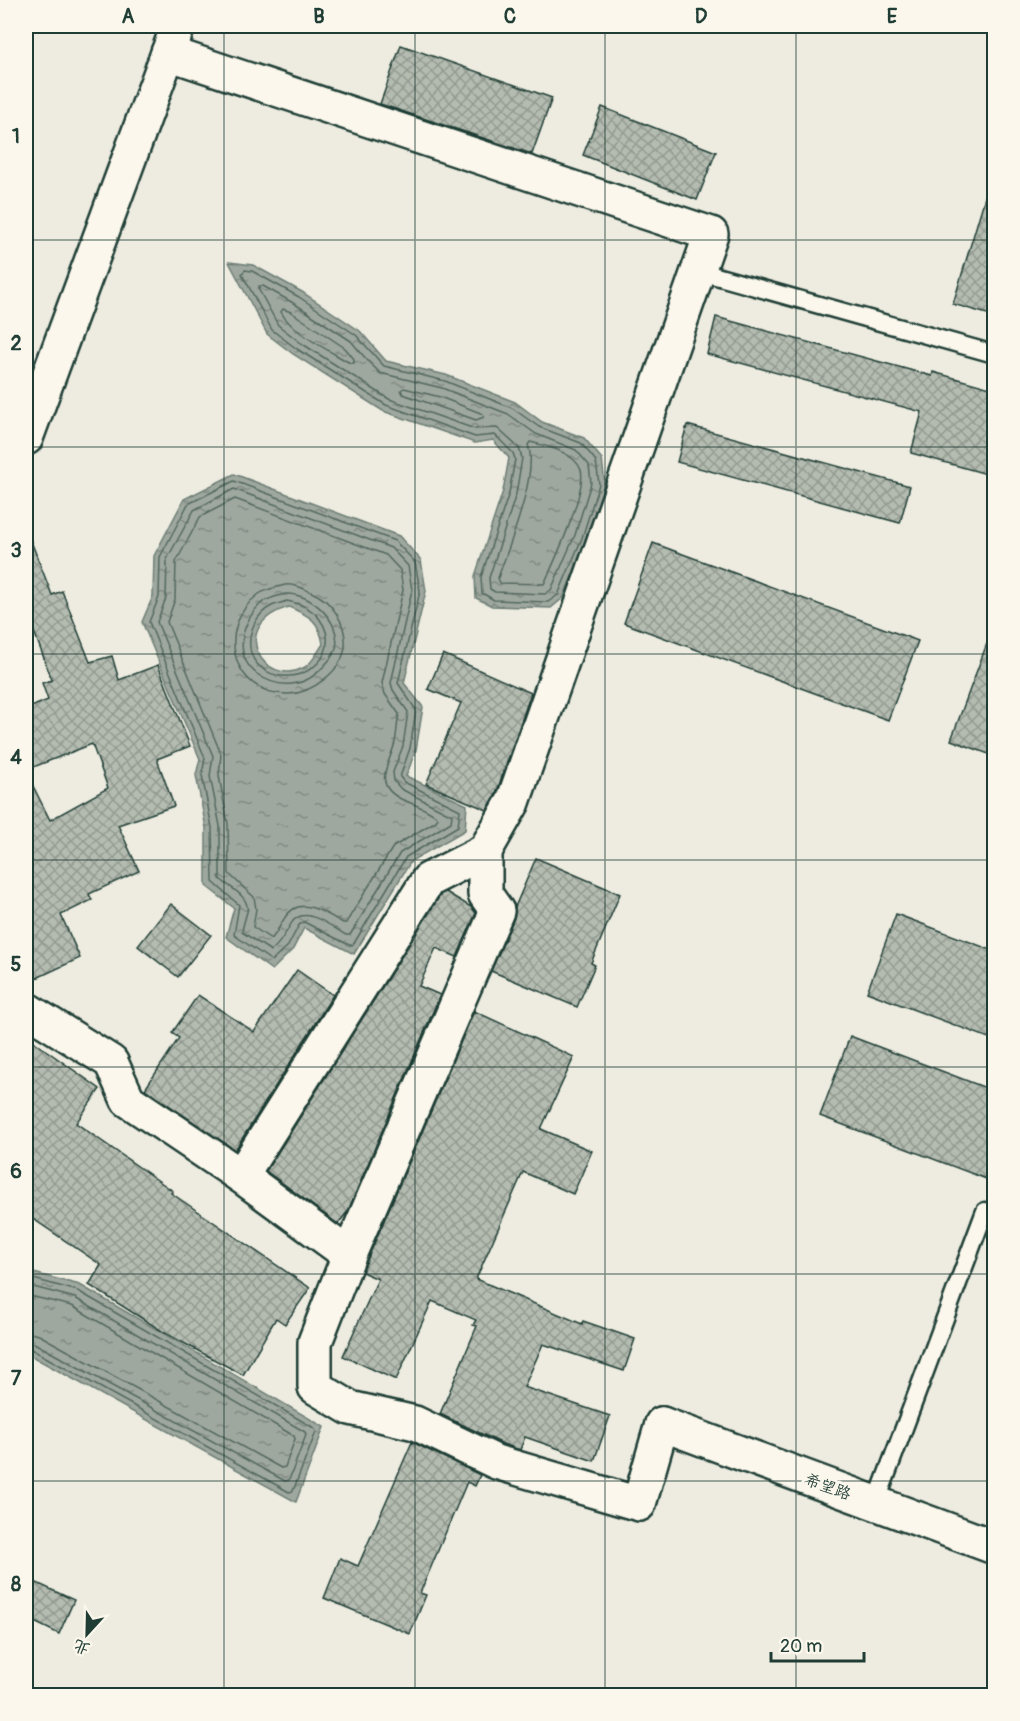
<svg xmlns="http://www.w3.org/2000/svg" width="1020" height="1721" viewBox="0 0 1020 1721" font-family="Pangolin,'LXGW WenKai TC',sans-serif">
	<defs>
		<pattern id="water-ripples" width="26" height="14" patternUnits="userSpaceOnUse" patternTransform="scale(1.5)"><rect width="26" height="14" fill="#9fa89f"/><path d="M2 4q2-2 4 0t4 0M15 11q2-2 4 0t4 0" fill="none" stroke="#818a82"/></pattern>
		<pattern id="building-cross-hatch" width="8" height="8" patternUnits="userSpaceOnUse" patternTransform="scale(1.5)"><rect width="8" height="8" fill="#b4bbb0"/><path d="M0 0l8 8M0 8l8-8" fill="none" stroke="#929990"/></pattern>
	</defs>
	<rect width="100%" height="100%" fill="#eeece1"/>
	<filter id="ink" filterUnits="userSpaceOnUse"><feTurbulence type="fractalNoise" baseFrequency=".0167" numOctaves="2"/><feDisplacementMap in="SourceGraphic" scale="12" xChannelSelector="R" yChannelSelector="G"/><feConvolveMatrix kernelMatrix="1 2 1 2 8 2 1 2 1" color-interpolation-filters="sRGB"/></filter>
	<g filter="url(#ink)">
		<g fill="url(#water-ripples)" stroke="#6c7d74" stroke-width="1.5" fill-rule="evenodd">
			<path d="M 229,262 L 253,265 L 302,292 L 360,331 L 386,361 L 446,375 L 515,402 L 542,422 L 584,438 L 602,459 L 605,484 L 587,540 L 563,598 L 551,608 L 492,606 L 476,598 L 475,576 L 503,491 L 509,458 L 493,440 L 475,443 L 383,411 L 293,354 L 267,334 Z"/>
			<path d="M 234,474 L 399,536 L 421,560 L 426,591 L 404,683 L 423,707 L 416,750 L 406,776 L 467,805 L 465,830 L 411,861 L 354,954 L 304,928 L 293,949 L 272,970 L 226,937 L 234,908 L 206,886 L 206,828 L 196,775 L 200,759 L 142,622 L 153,596 L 154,556 L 184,499 ZM 289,607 C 310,616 319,620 323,644 C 318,651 313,662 305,667 C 264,690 226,625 289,607 Z"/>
			<path d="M 26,1271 L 80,1285 L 324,1427 L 296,1502 L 26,1353 Z"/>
		</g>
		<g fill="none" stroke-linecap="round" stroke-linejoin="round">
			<g stroke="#52685f" stroke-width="1.5">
				<path d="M 245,270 L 252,271 L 299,297 L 356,335 L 384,366 L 445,381 L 512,408 L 539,427 L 581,443 L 596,461 L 599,484 L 582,538 L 558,595 L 548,602 L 494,600 L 482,593 L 481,577 L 509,493 L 515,459 L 513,453 L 495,435 L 475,437 L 386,405 L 297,349 L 272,330 L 242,274 Z"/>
				<path d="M 259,286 L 263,286 L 295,304 L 351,341 L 367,360 L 380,373 L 442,388 L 508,414 L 536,434 L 576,450 L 589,465 L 591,483 L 575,535 L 551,590 L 545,594 L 495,592 L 490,589 L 489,578 L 516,494 L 522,458 L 519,448 L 497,428 L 475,429 L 389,399 L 301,343 L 278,325 L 259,290 Z"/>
				<path d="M 283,309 L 291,312 L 345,348 L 354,359 L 354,363 L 350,363 C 330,351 291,332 281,312 Z"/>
				<path d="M 404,388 L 440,397 L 483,414 L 484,417 L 476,420 L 403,394 L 401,390 Z"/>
				<path d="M 530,442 C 546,446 575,452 581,470 C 587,490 554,563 544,584 L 500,583 L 498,578 C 508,549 539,473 528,445 Z"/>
				<path d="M 234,481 L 395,541 L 415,562 L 420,591 L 398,683 L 416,710 L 410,748 L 400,777 L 404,782 L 460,810 L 458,826 L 406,857 L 353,945 L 349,945 L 304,922 L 299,925 L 288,946 L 272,961 L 234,935 L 239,905 L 213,882 L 212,828 L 202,775 L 205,758 L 149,622 L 159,597 L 160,557 L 188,504 Z"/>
				<path d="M 234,489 L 391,548 L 408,566 L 412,590 L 391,683 L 393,690 L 408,712 L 403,746 L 393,772 L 394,781 L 401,789 L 452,815 L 451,822 L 400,853 L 350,935 L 346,935 C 332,927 303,903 291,924 C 285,934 281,943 271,951 L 242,932 C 243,925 245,919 247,912 C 250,896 230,888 220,879 L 220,826 L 210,776 L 213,756 L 157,622 L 166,598 L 167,559 L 194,510 Z"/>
				<path d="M 235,499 L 386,555 L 400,570 L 403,590 L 382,683 L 385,694 L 399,714 C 397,723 397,733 395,742 C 390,764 371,784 401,799 C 412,804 429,809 438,818 L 436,821 L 393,847 L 346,923 L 343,923 C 325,913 299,893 284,919 C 279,926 277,934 271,939 L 253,927 L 256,909 L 254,897 L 229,874 L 228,824 L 219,776 L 221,754 L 167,622 L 175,599 L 176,562 L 200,517 Z"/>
				<path d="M 285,585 C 294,584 302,588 311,592 C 332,600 347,624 345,647 C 342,671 312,693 289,694 C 231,696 215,626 259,594 C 266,589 277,587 285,585 Z"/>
				<path d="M 285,594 C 310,592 342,621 336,648 C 334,655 328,662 323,667 C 306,687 279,690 257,674 C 232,655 242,619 263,602 C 269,598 278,596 285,594 Z"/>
				<path d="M 287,601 C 299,603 312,609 319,618 C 349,658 291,695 259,666 C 242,650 250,618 270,607 C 275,604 282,603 287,601 Z"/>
				<path d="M 26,1277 L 78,1291 L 314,1428 L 316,1432 L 293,1491 L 289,1492 L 31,1349 L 26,1348"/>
				<path d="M 26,1285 L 75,1298 L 305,1432 L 306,1435 L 289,1480 L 285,1481 L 34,1343 L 26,1341"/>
				<path d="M 26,1295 L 72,1306 L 294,1436 L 295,1439 L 285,1467 L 281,1468 L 39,1335 L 26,1332"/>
			</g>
		</g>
		<g fill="url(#building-cross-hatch)" stroke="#1f3d34" stroke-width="1.5">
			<path d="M 401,45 L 552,98 L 532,154 L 380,104 Z"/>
			<path d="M 602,107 L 716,152 L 697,200 L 583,155 Z"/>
			<path d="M 988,187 L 994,188 L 994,316 L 953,304 Z"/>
			<path d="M 716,317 L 932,376 L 933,372 L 994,389 L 994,476 L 911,453 L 922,412 L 707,354 Z"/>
			<path d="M 687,425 L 910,486 L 900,523 L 677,462 Z"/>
			<path d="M 26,531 L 27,531 L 52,595 L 62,591 L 90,662 L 112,656 L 119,680 L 158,665 L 190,746 L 157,759 L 174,806 L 118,825 L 139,871 L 89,894 L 92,900 L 61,915 L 80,958 L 26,983 L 26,772 L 50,820 L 108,788 L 92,744 L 26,770 L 26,709 L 48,700 L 42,683 L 52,680 L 26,610 Z"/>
			<path d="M 653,543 L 918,641 L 888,720 L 624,623 Z"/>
			<path d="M 992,630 L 994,631 L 994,756 L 951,740 Z"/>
			<path d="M 443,654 L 531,693 L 496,794 L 487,810 L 426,784 L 461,703 L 428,689 Z"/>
			<path d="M 536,858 L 620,894 L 591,963 L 595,965 L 577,1007 L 491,971 L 514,918 L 515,907 Z"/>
			<path d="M 446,892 L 471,907 L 476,913 L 457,957 L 436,948 L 419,986 L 440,995 L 348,1211 L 338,1224 L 266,1171 L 441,894 Z"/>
			<path d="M 171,904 L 211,935 L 178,977 L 138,946 Z"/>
			<path d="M 896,914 L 994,951 L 994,1040 L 867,992 Z"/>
			<path d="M 297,970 L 333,995 L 235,1150 L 145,1089 L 179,1038 L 172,1033 L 198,995 L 254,1032 Z"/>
			<path d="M 474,1011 L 574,1057 L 541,1129 L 592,1151 L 573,1194 L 523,1172 L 476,1279 L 582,1324 L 583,1321 L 635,1339 L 624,1371 L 543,1344 L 524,1387 L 610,1416 L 594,1461 L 525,1437 L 520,1450 L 503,1444 L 440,1414 L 477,1326 L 473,1325 L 476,1320 L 432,1301 L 396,1380 L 343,1356 L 378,1279 L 362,1272 Z"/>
			<path d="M 26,1036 L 100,1089 L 76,1123 L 173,1191 L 171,1193 L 310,1288 L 285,1324 L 276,1318 L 243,1375 L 165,1333 L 89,1285 L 101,1265 L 26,1214 Z"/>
			<path d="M 850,1036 L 994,1091 L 994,1182 L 820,1116 Z"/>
			<path d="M 412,1442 L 480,1475 L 475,1486 L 467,1482 L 420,1593 L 426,1595 L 410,1634 L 324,1598 L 340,1558 L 358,1566 Z"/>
			<path d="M 26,1578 L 74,1600 L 59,1634 L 26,1618 Z"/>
		</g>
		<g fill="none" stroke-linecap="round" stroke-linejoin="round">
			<defs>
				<g id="lane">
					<path d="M 698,271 L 994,354"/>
					<path d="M 876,1503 L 985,1211"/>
				</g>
				<g id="street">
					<path d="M 485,851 L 485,894 L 497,911 L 349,1255 L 315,1342 L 315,1387 L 350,1408 L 415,1423 L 496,1462 L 639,1504 L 662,1424"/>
					<path d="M 26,1009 L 111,1062 L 128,1100 L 241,1176 L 428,880 L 485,851 L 513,802 L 711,234 L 168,53"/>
					<path d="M 241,1176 L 349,1255"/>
				</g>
				<g id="secondary">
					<path d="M 26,438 L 178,26"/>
					<path d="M 662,1424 L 994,1547"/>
				</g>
			</defs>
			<use href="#lane" stroke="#1f3d34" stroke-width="21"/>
			<use href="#street" stroke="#1f3d34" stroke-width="38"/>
			<use href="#secondary" stroke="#1f3d34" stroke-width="38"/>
			<use href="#lane" stroke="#fbf7ec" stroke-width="16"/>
			<use href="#street" stroke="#fbf7ec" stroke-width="33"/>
			<use href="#secondary" stroke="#fbf7ec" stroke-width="33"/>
		</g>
	</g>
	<path fill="none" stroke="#1f3d34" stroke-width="1.5" stroke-opacity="0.55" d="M 224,26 L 224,1696M 415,26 L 415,1696M 605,26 L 605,1696M 796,26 L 796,1696M 26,240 L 994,240M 26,447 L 994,447M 26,654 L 994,654M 26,860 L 994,860M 26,1067 L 994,1067M 26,1274 L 994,1274M 26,1481 L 994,1481"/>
	<g text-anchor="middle" stroke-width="6" stroke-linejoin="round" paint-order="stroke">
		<g font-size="16" fill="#1f3d34" stroke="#fbf7ec">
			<text transform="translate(828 1486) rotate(20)" y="6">希望路</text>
		</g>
	</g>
	<rect width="1020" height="1721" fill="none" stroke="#fbf7ec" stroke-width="66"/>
	<g transform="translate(87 1634) rotate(202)" stroke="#fbf7ec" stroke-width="4.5" paint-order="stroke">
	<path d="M0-4.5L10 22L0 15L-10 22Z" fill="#1f3d34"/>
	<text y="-9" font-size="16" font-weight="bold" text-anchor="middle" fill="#1f3d34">北</text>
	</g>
	<path d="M771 1652v9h93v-9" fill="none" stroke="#1f3d34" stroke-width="3"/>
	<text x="780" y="1652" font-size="18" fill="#1f3d34" stroke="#fbf7ec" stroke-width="4.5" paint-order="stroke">20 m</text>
	<rect x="33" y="33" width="954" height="1655" fill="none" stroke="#1f3d34" stroke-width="2"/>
	<g font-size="20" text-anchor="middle" font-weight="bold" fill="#1f3d34">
		<text x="128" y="23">A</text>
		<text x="319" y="23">B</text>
		<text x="510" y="23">C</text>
		<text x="701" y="23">D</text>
		<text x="892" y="23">E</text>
		<text x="16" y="143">1</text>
		<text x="16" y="350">2</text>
		<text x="16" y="557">3</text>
		<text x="16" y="764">4</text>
		<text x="16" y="971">5</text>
		<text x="16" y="1178">6</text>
		<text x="16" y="1385">7</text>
		<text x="16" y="1591">8</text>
	</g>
</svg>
